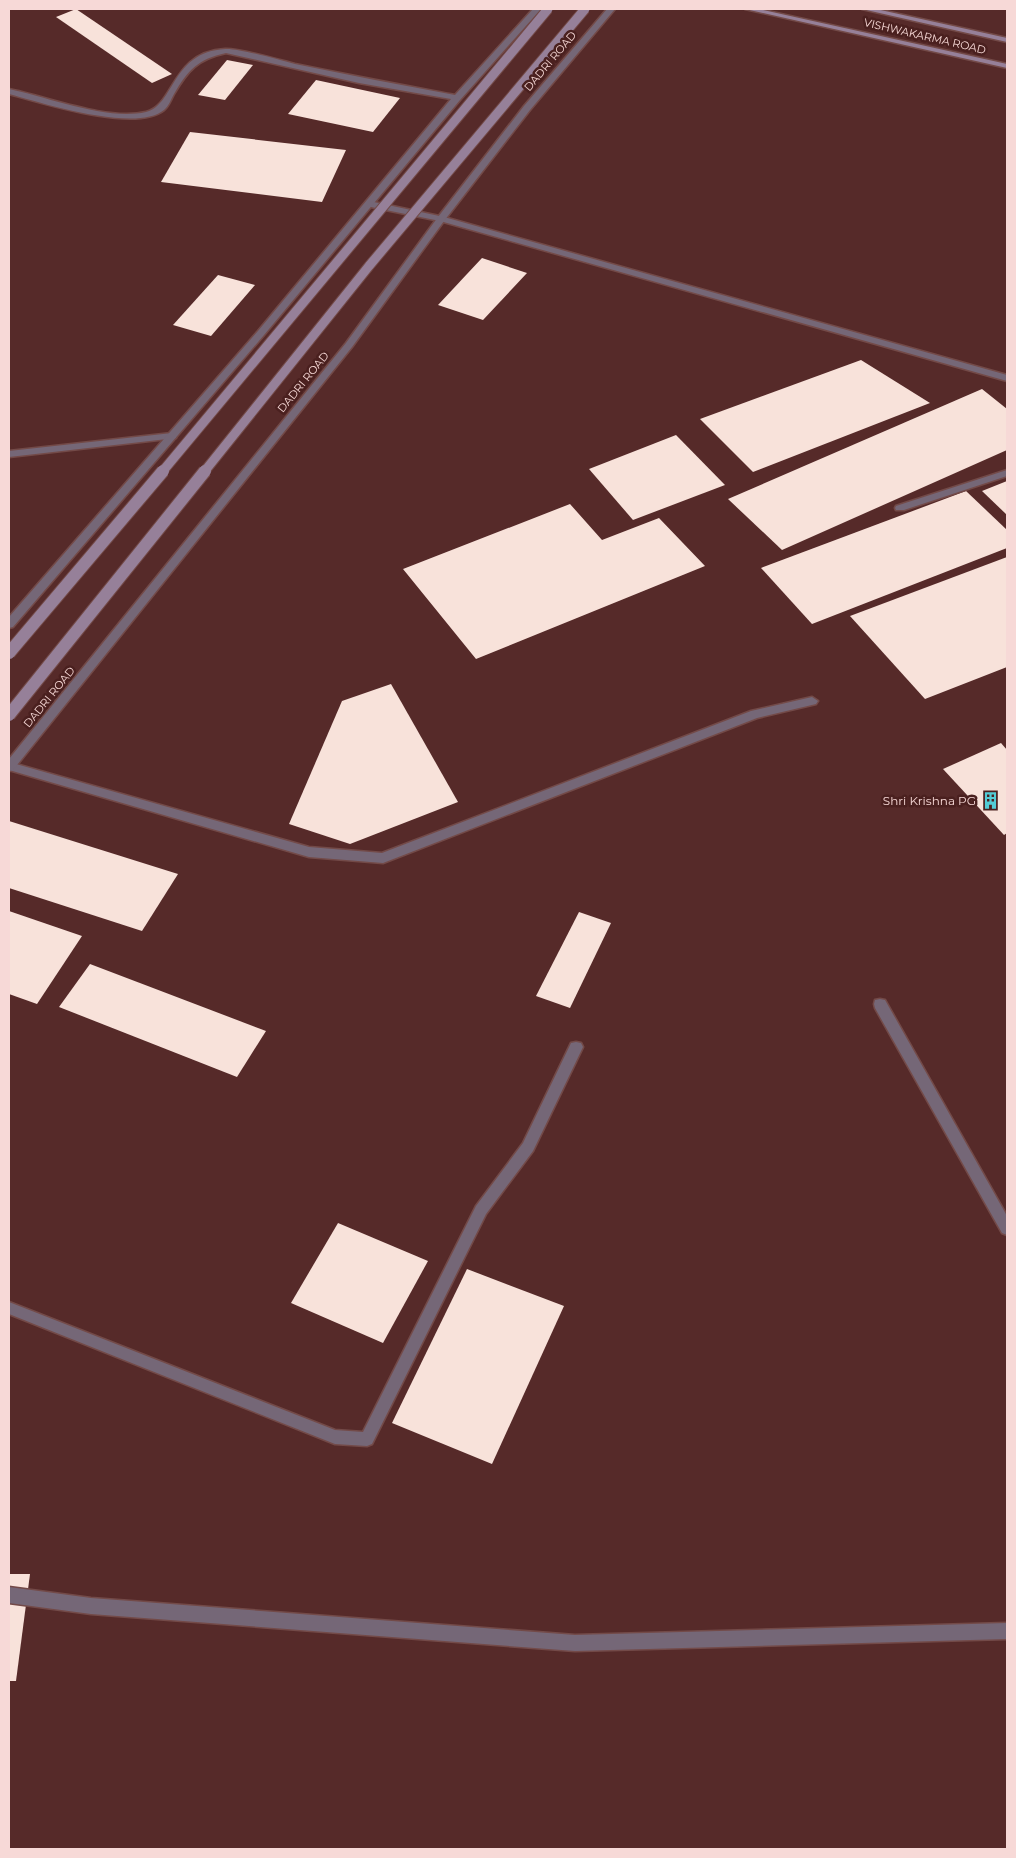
<svg xmlns="http://www.w3.org/2000/svg" width="1016" height="1858" viewBox="0 0 1016 1858" font-family="Montserrat,sans-serif">
	<rect width="100%" height="100%" fill="#562a29"/>
	<g fill="#f8e2da">
		<path d="M 76,9 L 172,74 L 152,83 L 56,17 Z"/>
		<path d="M 227,60 L 253,65 L 225,100 L 198,95 Z"/>
		<path d="M 316,80 L 400,98 L 373,132 L 288,114 Z"/>
		<path d="M 190,132 L 346,150 L 322,202 L 161,182 Z"/>
		<path d="M 482,258 L 527,273 L 483,320 L 438,305 Z"/>
		<path d="M 218,275 L 255,285 L 211,336 L 173,325 Z"/>
		<path d="M 861,360 L 930,403 L 753,472 L 700,419 Z"/>
		<path d="M 982,389 L 1007,409 L 1007,450 L 782,550 L 728,499 Z"/>
		<path d="M 676,435 L 725,485 L 633,520 L 589,469 Z"/>
		<path d="M 1007,481 L 1007,515 L 982,491 Z"/>
		<path d="M 966,491 L 1007,530 L 1007,548 L 812,624 L 761,568 Z"/>
		<path d="M 570,504 L 602,540 L 659,518 L 705,566 L 476,659 L 403,569 Z"/>
		<path d="M 1007,557 L 1007,667 L 925,699 L 850,616 Z"/>
		<path d="M 391,684 L 458,802 L 350,844 L 289,824 L 342,701 Z"/>
		<path d="M 1001,743 L 1007,750 L 1007,833 L 1004,835 L 943,769 Z"/>
		<path d="M 9,821 L 178,874 L 142,931 L 9,888 Z"/>
		<path d="M 9,911 L 82,936 L 37,1004 L 9,994 Z"/>
		<path d="M 579,912 L 611,923 L 570,1008 L 536,996 Z"/>
		<path d="M 90,964 L 266,1031 L 237,1077 L 59,1007 Z"/>
		<path d="M 338,1223 L 428,1261 L 383,1343 L 291,1303 Z"/>
		<path d="M 467,1269 L 564,1306 L 492,1464 L 392,1423 Z"/>
		<path d="M 9,1574 L 30,1574 L 16,1681 L 9,1681 Z"/>
	</g>
	<g fill="none" stroke-linecap="round" stroke-linejoin="round">
		<defs>
			<g id="minor">
				<path d="M 369,201 L 444,217 L 1007,375 L 1007,381 L 440,221 L 366,206 L 365,204 Z"/>
				<path d="M 172,433 L 176,434 L 176,438 L 9,457 L 9,451 Z"/>
				<path d="M 1007,470 L 1007,476 L 904,510 L 896,510 L 895,508 L 896,506 Z"/>
				<path d="M 812,697 L 818,701 L 816,704 L 757,718 L 383,863 L 309,857 L 9,770 L 9,762 L 309,847 L 382,853 L 751,711 Z"/>
				<path d="M 880,999 L 885,1000 L 1007,1216 L 1007,1235 L 1002,1233 L 875,1008 L 874,1004 L 875,1000 Z"/>
				<path d="M 576,1042 L 581,1043 L 583,1047 L 533,1151 L 486,1214 L 372,1444 L 367,1446 L 335,1444 L 9,1314 L 9,1302 L 335,1430 L 363,1432 L 476,1206 L 523,1143 L 571,1043 Z"/>
				<path d="M 9,1587 L 91,1598 L 575,1635 L 1007,1623 L 1007,1639 L 575,1651 L 91,1614 L 9,1603 Z"/>
			</g>
			<g id="tertiary">
				<path d="M 533,9 L 541,9 L 460,100 L 264,335 L 13,627 L 9,628 L 9,617 L 258,331 L 451,99 L 359,83 L 226,53 C 198,59 188,70 174,94 C 171,99 169,106 164,110 C 136,133 42,103 9,94 L 9,89 C 48,97 107,121 146,112 C 175,105 171,52 225,49 C 239,48 279,60 295,64 C 348,75 402,85 455,95 Z"/>
				<path d="M 607,9 L 615,9 L 530,110 L 444,221 L 352,347 L 13,770 L 9,771 L 9,759 L 346,343 L 438,217 L 524,106 Z"/>
			</g>
			<g id="secondary">
				<path d="M 745,9 L 759,9 L 1007,64 L 1007,68 Z"/>
				<path d="M 862,9 L 876,9 L 1007,38 L 1007,42 Z"/>
			</g>
		</defs>
		<use href="#minor" stroke="#734a48" stroke-width="3"/>
		<use href="#tertiary" stroke="#734a48" stroke-width="3"/>
		<use href="#secondary" stroke="#734a48" stroke-width="3"/>
		<use href="#minor" fill="#756777" fill-rule="evenodd"/>
		<use href="#tertiary" fill="#756777" fill-rule="evenodd"/>
		<use href="#secondary" fill="#968099" fill-rule="evenodd"/>
		<defs>
			<g id="secondary-bridge-far1">
				<path d="M 162,472 L 548,9"/>
				<path d="M 204,472 L 369,266 L 585,9"/>
			</g>
			<g id="secondary-bridge">
				<path d="M 9,653 L 163,471"/>
				<path d="M 9,715 L 205,471"/>
			</g>
		</defs>
		<use href="#secondary-bridge-far1" stroke="#734a48" stroke-width="11" stroke-linecap="butt"/>
		<use href="#secondary-bridge" stroke="#734a48" stroke-width="14" stroke-linecap="butt"/>
		<use href="#secondary-bridge-far1" stroke="#968099" stroke-width="9"/>
		<use href="#secondary-bridge" stroke="#968099" stroke-width="12"/>
	</g>
	<defs>
		<symbol id="building-bare" viewBox="-9 -9 18 18"><path d="M-4-6H4V6H1V3H-1V6H-4ZM-2.5-4.3h1.7v1.8h-1.7ZM.8-4.3h1.7v1.8H.8ZM-2.5-1h1.7V.8h-1.7ZM.8-1h1.7V.8H.8Z" fill="#52ccd6" stroke="#4a201f" stroke-width="2.5" paint-order="stroke"/></symbol>
	</defs>
	<g fill-rule="evenodd">
		<use href="#building-bare" x="978" y="788" width="25" height="25"/>
	</g>
	<g text-anchor="middle" stroke-width="5" stroke-linejoin="round" paint-order="stroke">
		<g font-size="11" fill="#f7d9d7" stroke="#4a201f">
			<text transform="translate(925 36) rotate(13)" y="4">VISHWAKARMA ROAD</text>
			<text transform="translate(550 61) rotate(-50)" y="4">DADRI ROAD</text>
			<text transform="translate(303 382) rotate(-51)" y="4">DADRI ROAD</text>
			<text transform="translate(49 697) rotate(-51)" y="4">DADRI ROAD</text>
		</g>
		<g font-size="12" fill="#f7d9d7" stroke="#4a201f" text-anchor="end">
			<text x="976" y="805">Shri Krishna PG</text>
		</g>
	</g>
	<rect width="1016" height="1858" fill="none" stroke="#f7d9d7" stroke-width="20"/>
</svg>
